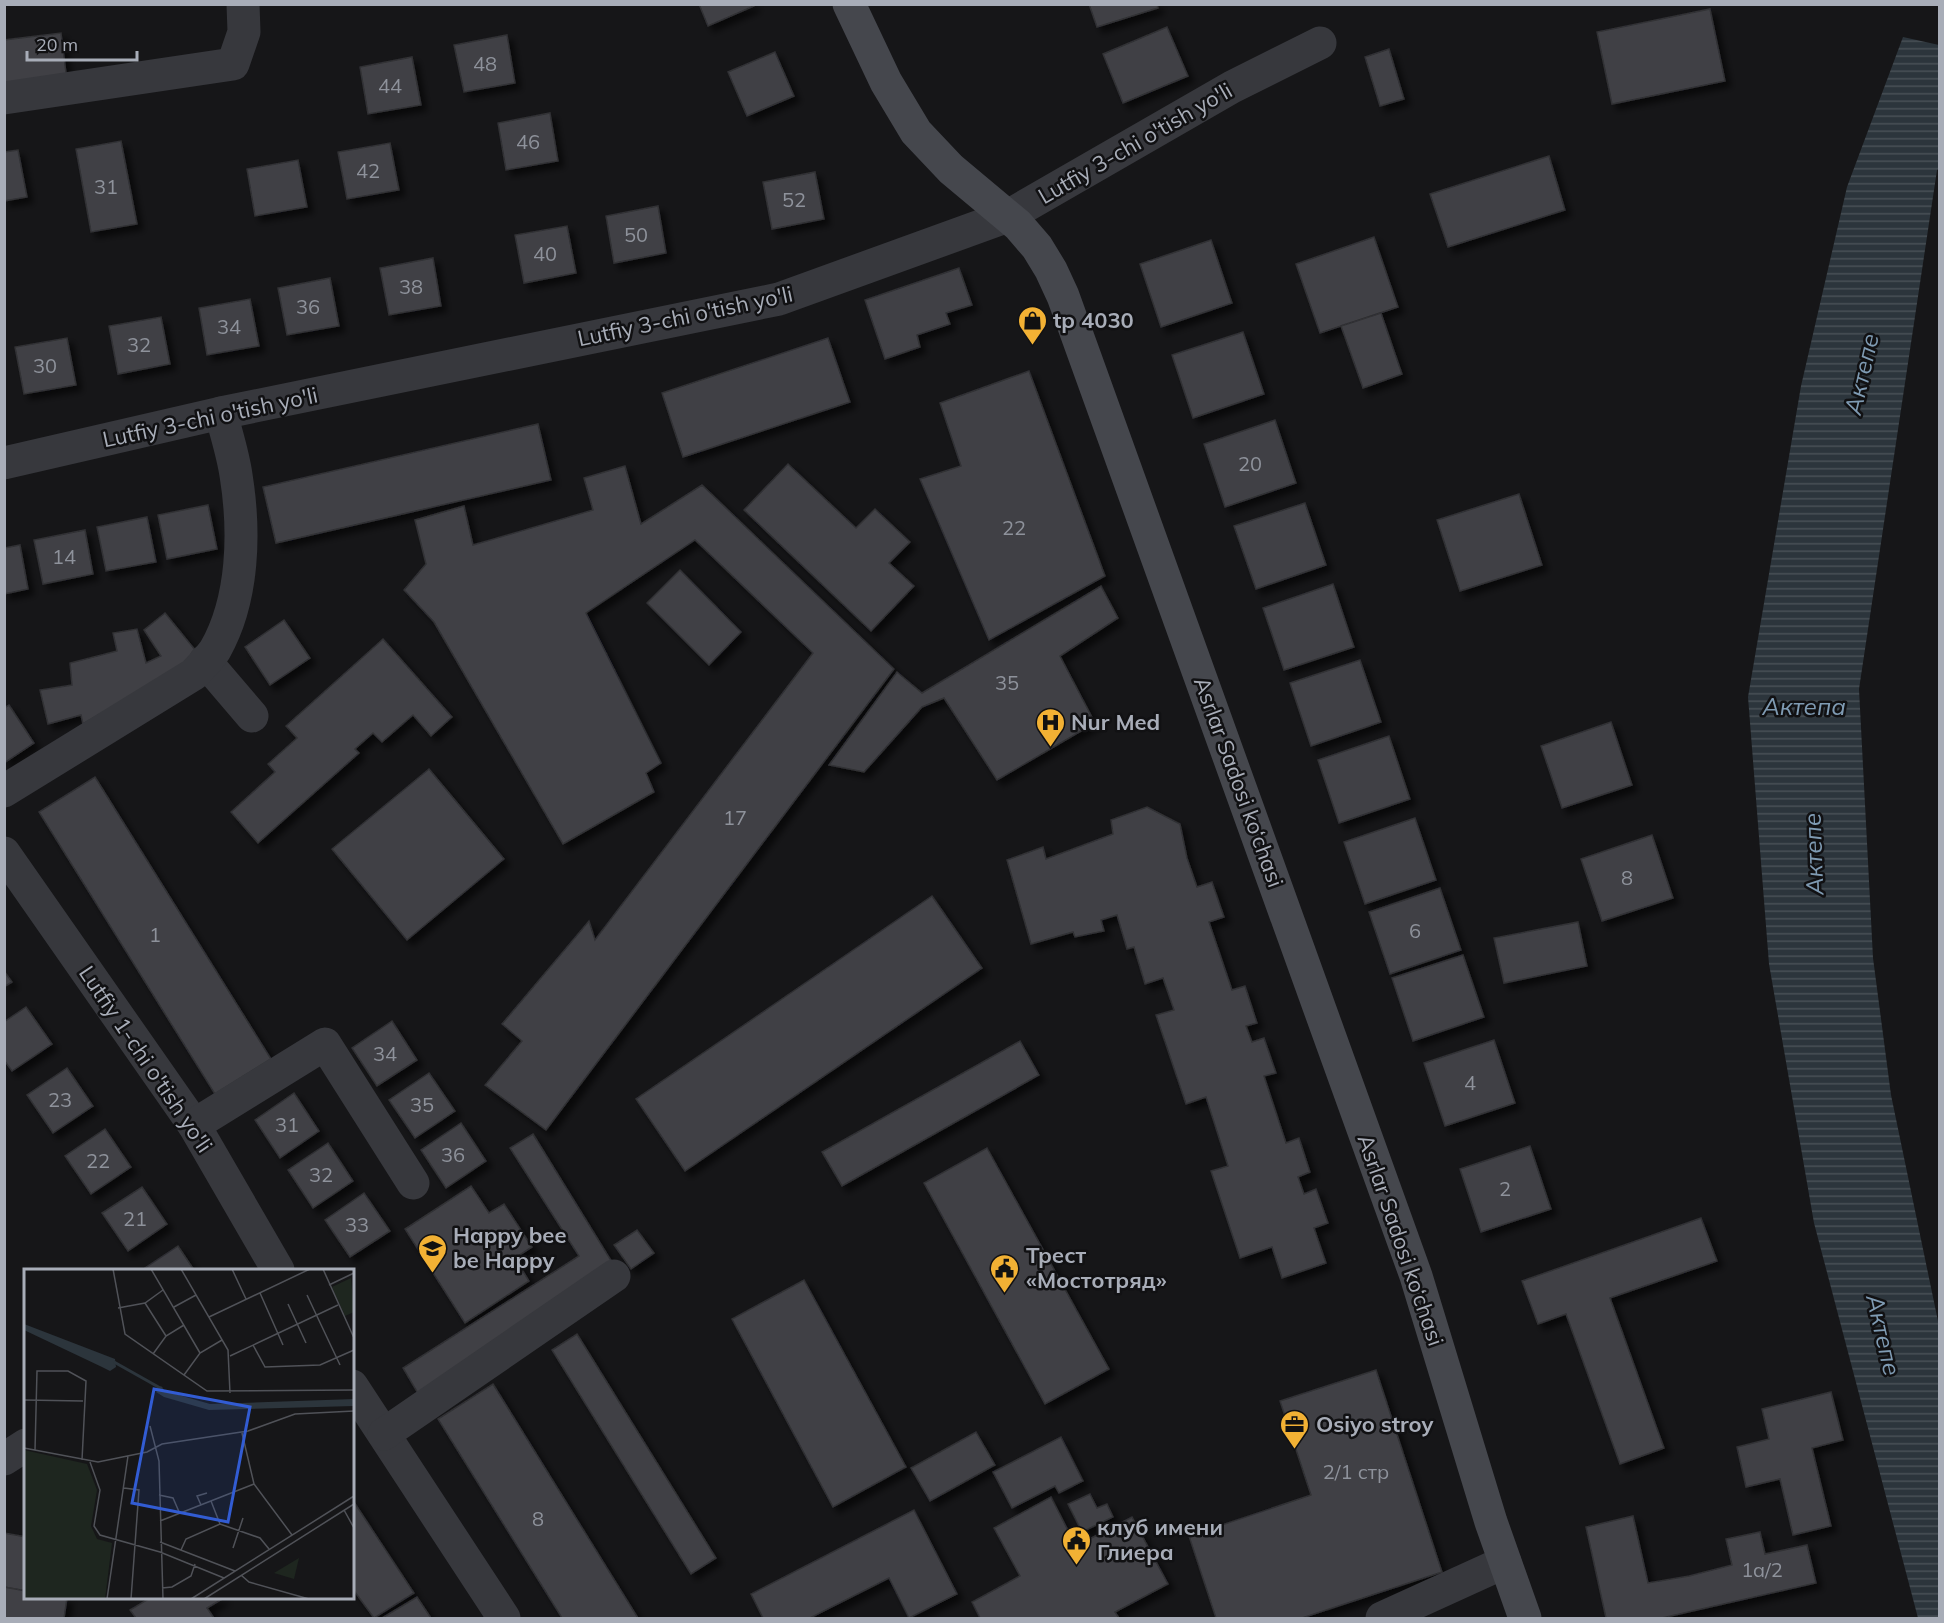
<svg xmlns="http://www.w3.org/2000/svg" width="1944" height="1623" viewBox="0 0 1944 1623" font-family="Mulish,sans-serif">
	<defs>
		<pattern id="water-rules" width="6" height="5" patternUnits="userSpaceOnUse" patternTransform="scale(1.5)"><rect width="6" height="5" fill="#2c353c"/><path d="M0 2.5h6" fill="none" stroke="#485056"/></pattern>
		<filter id="shadow"><feDropShadow dx="5.5" dy="5.5" stdDeviation="3" flood-color="#0009"/></filter>
	</defs>
	<rect width="100%" height="100%" fill="#161618"/>
	<path fill="url(#water-rules)" d="M 1903,37 L 1939,45 L 1939,169 L 1937,170 L 1859,689 L 1873,958 L 1891,1095 L 1939,1326 L 1939,1618 L 1918,1618 L 1814,1223 L 1769,964 L 1748,697 L 1801,386 L 1847,187 Z"/>
	<g fill="#404145" stroke="#303034" stroke-width="1.5" filter="url(#shadow)">
		<path d="M 699,4 L 754,4 L 754,6 L 708,26 Z"/>
		<path d="M 1089,4 L 1157,4 L 1158,8 L 1097,27 Z"/>
		<path d="M 1710,9 L 1725,81 L 1612,104 L 1597,32 Z"/>
		<path d="M 1167,27 L 1188,76 L 1123,103 L 1103,54 Z"/>
		<path d="M 61,33 L 67,81 L 4,89 L 4,40 Z"/>
		<path d="M 507,35 L 515,83 L 464,92 L 454,45 Z"/>
		<path d="M 1389,49 L 1404,99 L 1380,106 L 1365,57 Z"/>
		<path d="M 775,52 L 794,96 L 747,116 L 728,72 Z"/>
		<path d="M 412,57 L 421,105 L 368,114 L 360,67 Z"/>
		<path d="M 550,113 L 558,161 L 506,170 L 498,123 Z"/>
		<path d="M 121,141 L 137,224 L 91,232 L 76,149 Z"/>
		<path d="M 390,143 L 399,190 L 347,199 L 338,152 Z"/>
		<path d="M 18,150 L 27,197 L 4,201 L 4,152 Z"/>
		<path d="M 1549,156 L 1565,210 L 1448,247 L 1430,194 Z"/>
		<path d="M 298,160 L 307,207 L 255,216 L 247,169 Z"/>
		<path d="M 815,172 L 824,219 L 772,229 L 763,182 Z"/>
		<path d="M 658,206 L 666,253 L 614,263 L 606,216 Z"/>
		<path d="M 567,226 L 576,273 L 524,283 L 515,235 Z"/>
		<path d="M 1374,237 L 1398,307 L 1320,333 L 1296,264 Z"/>
		<path d="M 1211,240 L 1232,303 L 1161,327 L 1140,264 Z"/>
		<path d="M 433,258 L 441,306 L 389,315 L 380,268 Z"/>
		<path d="M 959,268 L 972,305 L 946,313 L 950,324 L 917,335 L 920,347 L 885,359 L 865,300 Z"/>
		<path d="M 330,278 L 339,326 L 287,335 L 278,288 Z"/>
		<path d="M 250,299 L 259,346 L 207,355 L 199,308 Z"/>
		<path d="M 1381,313 L 1402,374 L 1363,388 L 1341,326 Z"/>
		<path d="M 161,317 L 170,364 L 118,374 L 109,326 Z"/>
		<path d="M 1243,332 L 1264,394 L 1193,418 L 1172,355 Z"/>
		<path d="M 67,338 L 76,385 L 24,394 L 15,347 Z"/>
		<path d="M 828,338 L 850,402 L 683,457 L 662,393 Z"/>
		<path d="M 1029,371 L 1105,576 L 989,640 L 920,479 L 961,466 L 940,403 Z"/>
		<path d="M 1275,420 L 1296,483 L 1225,507 L 1204,444 Z"/>
		<path d="M 538,424 L 551,480 L 276,543 L 263,487 Z"/>
		<path d="M 788,464 L 856,528 L 875,509 L 910,542 L 889,563 L 914,586 L 871,631 L 744,510 Z"/>
		<path d="M 625,466 L 641,524 L 702,485 L 894,669 L 546,1130 L 485,1085 L 522,1041 L 502,1024 L 589,921 L 595,940 L 813,653 L 695,540 L 586,613 L 661,763 L 646,773 L 654,792 L 563,844 L 434,622 L 404,590 L 426,564 L 415,520 L 464,506 L 473,545 L 593,510 L 584,478 Z"/>
		<path d="M 1519,494 L 1542,565 L 1460,591 L 1437,520 Z"/>
		<path d="M 1305,503 L 1326,565 L 1256,589 L 1234,526 Z"/>
		<path d="M 208,505 L 217,549 L 167,559 L 158,515 Z"/>
		<path d="M 147,517 L 156,562 L 106,571 L 97,527 Z"/>
		<path d="M 85,530 L 93,574 L 43,584 L 34,540 Z"/>
		<path d="M 20,545 L 28,589 L 4,594 L 4,548 Z"/>
		<path d="M 680,570 L 741,632 L 709,665 L 647,603 Z"/>
		<path d="M 1333,584 L 1354,647 L 1284,670 L 1263,608 Z"/>
		<path d="M 1101,586 L 1118,618 L 1060,656 L 1095,723 L 997,780 L 944,698 L 922,707 L 864,772 L 829,765 L 897,672 L 922,693 Z"/>
		<path d="M 165,613 L 200,656 L 83,724 L 81,715 L 48,724 L 40,690 L 72,685 L 70,663 L 117,651 L 113,633 L 137,629 L 146,663 L 161,656 L 144,630 Z"/>
		<path d="M 284,620 L 310,658 L 270,685 L 245,647 Z"/>
		<path d="M 383,639 L 452,717 L 431,736 L 413,715 L 382,742 L 373,733 L 355,749 L 359,753 L 258,843 L 231,812 L 275,772 L 268,764 L 297,738 L 286,726 Z"/>
		<path d="M 1360,660 L 1381,722 L 1311,746 L 1290,683 Z"/>
		<path d="M 9,705 L 34,743 L 4,763 L 4,708 Z"/>
		<path d="M 1611,722 L 1632,785 L 1562,808 L 1541,746 Z"/>
		<path d="M 1389,736 L 1410,799 L 1339,823 L 1318,760 Z"/>
		<path d="M 429,769 L 504,859 L 407,940 L 332,849 Z"/>
		<path d="M 95,777 L 271,1059 L 215,1094 L 39,812 Z"/>
		<path d="M 1147,807 L 1180,824 L 1187,858 L 1197,887 L 1212,882 L 1224,917 L 1209,922 L 1232,990 L 1245,986 L 1257,1023 L 1246,1026 L 1252,1042 L 1264,1038 L 1276,1073 L 1264,1076 L 1286,1143 L 1299,1138 L 1310,1172 L 1298,1177 L 1304,1194 L 1316,1189 L 1328,1223 L 1314,1228 L 1326,1263 L 1282,1278 L 1272,1247 L 1240,1258 L 1211,1171 L 1228,1166 L 1206,1097 L 1186,1104 L 1156,1015 L 1174,1010 L 1163,978 L 1145,984 L 1134,947 L 1127,949 L 1117,915 L 1101,920 L 1104,931 L 1075,937 L 1073,932 L 1031,944 L 1007,860 L 1043,847 L 1046,859 L 1113,834 L 1111,820 Z"/>
		<path d="M 1415,818 L 1436,880 L 1365,904 L 1344,842 Z"/>
		<path d="M 1652,835 L 1673,898 L 1602,921 L 1581,859 Z"/>
		<path d="M 1440,888 L 1461,950 L 1390,974 L 1369,912 Z"/>
		<path d="M 932,896 L 982,968 L 685,1171 L 636,1099 Z"/>
		<path d="M 1578,922 L 1587,966 L 1504,983 L 1494,938 Z"/>
		<path d="M 1463,955 L 1484,1017 L 1413,1041 L 1392,978 Z"/>
		<path d="M 4,971 L 12,982 L 4,987 Z"/>
		<path d="M 26,1007 L 52,1044 L 12,1071 L 4,1060 L 4,1022 Z"/>
		<path d="M 392,1021 L 417,1060 L 377,1086 L 352,1048 Z"/>
		<path d="M 1494,1040 L 1515,1103 L 1445,1126 L 1424,1063 Z"/>
		<path d="M 1020,1041 L 1039,1075 L 842,1186 L 822,1152 Z"/>
		<path d="M 67,1068 L 93,1106 L 53,1133 L 27,1095 Z"/>
		<path d="M 429,1073 L 455,1111 L 415,1138 L 389,1100 Z"/>
		<path d="M 294,1093 L 319,1131 L 280,1158 L 255,1120 Z"/>
		<path d="M 461,1123 L 486,1161 L 446,1188 L 421,1150 Z"/>
		<path d="M 105,1129 L 131,1167 L 91,1194 L 65,1156 Z"/>
		<path d="M 533,1134 L 612,1262 L 419,1395 L 403,1368 L 579,1256 L 510,1148 Z"/>
		<path d="M 328,1143 L 353,1181 L 313,1208 L 288,1170 Z"/>
		<path d="M 1530,1146 L 1551,1209 L 1481,1232 L 1460,1169 Z"/>
		<path d="M 987,1148 L 1109,1369 L 1045,1404 L 924,1183 Z"/>
		<path d="M 471,1186 L 489,1213 L 504,1204 L 532,1247 L 515,1258 L 529,1281 L 465,1323 L 405,1229 Z"/>
		<path d="M 142,1187 L 167,1224 L 128,1251 L 102,1213 Z"/>
		<path d="M 364,1193 L 390,1231 L 350,1257 L 325,1220 Z"/>
		<path d="M 1701,1218 L 1717,1261 L 1610,1298 L 1664,1448 L 1620,1464 L 1566,1314 L 1538,1324 L 1522,1281 Z"/>
		<path d="M 637,1230 L 654,1253 L 631,1269 L 614,1245 Z"/>
		<path d="M 178,1246 L 194,1270 L 142,1270 Z"/>
		<path d="M 804,1280 L 906,1467 L 833,1507 L 732,1319 Z"/>
		<path d="M 577,1334 L 716,1558 L 691,1574 L 552,1350 Z"/>
		<path d="M 1376,1370 L 1442,1572 L 1302,1618 L 1216,1618 L 1189,1536 L 1311,1495 L 1280,1401 Z"/>
		<path d="M 493,1384 L 638,1618 L 562,1618 L 438,1419 Z"/>
		<path d="M 1831,1392 L 1843,1440 L 1812,1448 L 1831,1526 L 1793,1535 L 1780,1479 L 1746,1487 L 1737,1447 L 1769,1439 L 1762,1409 Z"/>
		<path d="M 976,1432 L 995,1465 L 930,1501 L 911,1468 Z"/>
		<path d="M 1061,1437 L 1083,1481 L 1059,1493 L 1055,1486 L 1012,1508 L 993,1472 Z"/>
		<path d="M 1090,1494 L 1097,1508 L 1107,1504 L 1113,1517 L 1082,1532 L 1068,1504 Z"/>
		<path d="M 1051,1497 L 1076,1546 L 1132,1517 L 1168,1584 L 1115,1612 L 1119,1618 L 980,1618 L 972,1602 L 1020,1576 L 994,1528 Z"/>
		<path d="M 352,1499 L 414,1593 L 374,1618 L 352,1588 Z"/>
		<path d="M 914,1510 L 957,1594 L 909,1618 L 889,1578 L 810,1618 L 763,1618 L 751,1594 Z"/>
		<path d="M 1633,1516 L 1648,1583 L 1689,1576 L 1732,1565 L 1726,1539 L 1760,1532 L 1765,1554 L 1807,1545 L 1816,1583 L 1662,1618 L 1606,1618 L 1586,1527 Z"/>
		<path d="M 4,1533 L 26,1537 L 26,1591 L 4,1587 Z"/>
		<path d="M 4,1587 L 26,1591 L 26,1598 L 67,1598 L 64,1618 L 4,1618 Z"/>
		<path d="M 417,1597 L 431,1618 L 382,1618 Z"/>
		<path d="M 150,1598 L 224,1598 L 207,1608 L 214,1618 L 136,1618 L 130,1610 Z"/>
	</g>
	<g fill="none" stroke-linecap="round" stroke-linejoin="round">
		<g stroke="#37383d" stroke-width="33">
			<path d="M 4,98 L 233,64 L 244,32 L 243,4"/>
			<path d="M 4,463 L 221,413 L 779,299 L 1008,216 L 1232,87 L 1320,43"/>
			<path d="M 205,661 L 252,716"/>
			<path d="M 4,791 L 194,674 C 201,666 209,659 215,650 C 244,599 245,531 236,475 C 233,454 226,433 221,413"/>
			<path d="M 4,853 L 194,1125 L 278,1270"/>
			<path d="M 194,1125 L 325,1044 L 413,1183"/>
			<path d="M 352,1386 L 504,1618"/>
			<path d="M 384,1434 L 614,1276"/>
			<path d="M 4,1459 L 26,1445"/>
			<path d="M 1382,1618 L 1505,1562"/>
		</g>
		<path stroke="#45474d" stroke-width="33" d="M 849,4 L 886,82 L 916,132 L 951,169 L 1018,225 L 1037,247 L 1051,270 L 1063,296 L 1416,1276 L 1491,1522 L 1525,1618"/>
	</g>
	<defs>
		<symbol id="shop-pin" viewBox="-11 -11 22 30"><path d="M0 17L-7.5 6A9.5 9.5 0 1 1 7.5 6Z" fill="#f2b134" stroke="#111113"/><path d="M-5-2.5h2.3a2.7 3.5 0 0 1 5.4 0H5L5.5 6h-11ZM-1.5-2.5h3a1.5 2.3 0 0 0-3 0Z" fill="#111"/></symbol>
		<symbol id="hospital-pin" viewBox="-11 -11 22 30"><path d="M0 17L-7.5 6A9.5 9.5 0 1 1 7.5 6Z" fill="#f2b134" stroke="#111113"/><path d="M-5-5h3v3.5h4V-5h3V5h-3V1.5h-4V5h-3Z" fill="#111"/></symbol>
		<symbol id="school-pin" viewBox="-11 -11 22 30"><path d="M0 17L-7.5 6A9.5 9.5 0 1 1 7.5 6Z" fill="#f2b134" stroke="#111113"/><path d="M0-5L7-2L0 1L-7-2ZM-4 1L0 2.5L4 1V4Q0 6-4 4Z" fill="#111"/></symbol>
		<symbol id="civic-pin" viewBox="-11 -11 22 30"><path d="M0 17L-7.5 6A9.5 9.5 0 1 1 7.5 6Z" fill="#f2b134" stroke="#111113"/><path d="M-.6-6.5H3V-4.5H.6V-3L4-1V1h2V6H-6V1h2V-1L-.6-3ZM-1.2 2.5V6h2.4V2.5Z" fill="#111"/></symbol>
		<symbol id="office-pin" viewBox="-11 -11 22 30"><path d="M0 17L-7.5 6A9.5 9.5 0 1 1 7.5 6Z" fill="#f2b134" stroke="#111113"/><path d="M-6-3h4V-5.5h4V-3h4V5H-6ZM-1-4.5V-3h2v-1.5ZM-6 0V1H6V0Z" fill="#111"/></symbol>
	</defs>
	<g fill-rule="evenodd">
		<use href="#shop-pin" x="1016" y="304" width="33" height="45"/>
		<use href="#hospital-pin" x="1034" y="706" width="33" height="45"/>
		<use href="#school-pin" x="416" y="1232" width="33" height="45"/>
		<use href="#civic-pin" x="988" y="1252" width="33" height="45"/>
		<use href="#office-pin" x="1278" y="1408" width="33" height="45"/>
		<use href="#civic-pin" x="1060" y="1524" width="33" height="45"/>
	</g>
	<g text-anchor="middle" stroke-width="5" stroke-linejoin="round" paint-order="stroke">
		<g font-size="20" fill="#8e929b">
			<text x="485" y="71">48</text>
			<text x="390" y="93">44</text>
			<text x="528" y="149">46</text>
			<text x="368" y="178">42</text>
			<text x="106" y="194">31</text>
			<text x="794" y="207">52</text>
			<text x="636" y="242">50</text>
			<text x="545" y="261">40</text>
			<text x="411" y="294">38</text>
			<text x="308" y="314">36</text>
			<text x="229" y="334">34</text>
			<text x="139" y="352">32</text>
			<text x="45" y="373">30</text>
			<text x="1250" y="471">20</text>
			<text x="1014" y="535">22</text>
			<text x="64" y="564">14</text>
			<text x="1007" y="690">35</text>
			<text x="735" y="825">17</text>
			<text x="1627" y="885">8</text>
			<text x="1415" y="938">6</text>
			<text x="155" y="942">1</text>
			<text x="385" y="1061">34</text>
			<text x="1470" y="1090">4</text>
			<text x="60" y="1107">23</text>
			<text x="422" y="1112">35</text>
			<text x="287" y="1132">31</text>
			<text x="453" y="1162">36</text>
			<text x="98" y="1168">22</text>
			<text x="321" y="1182">32</text>
			<text x="1505" y="1196">2</text>
			<text x="135" y="1226">21</text>
			<text x="357" y="1232">33</text>
			<text x="1356" y="1479">2/1 стр</text>
			<text x="538" y="1526">8</text>
			<text x="1762" y="1577">1a/2</text>
		</g>
		<g font-size="22" fill="#a8adb8" stroke="#111113">
			<text transform="translate(1135 143) rotate(-30)" y="8">Lutfiy 3-chi o'tish yo'li</text>
			<text transform="translate(685 316) rotate(-12)" y="8">Lutfiy 3-chi o'tish yo'li</text>
			<text transform="translate(210 417) rotate(-12)" y="8">Lutfiy 3-chi o'tish yo'li</text>
			<text transform="translate(1239 782) rotate(70)" y="8">Asrlar Sadosi ko‘chasi</text>
			<text transform="translate(146 1059) rotate(56)" y="8">Lutfiy 1-chi o'tish yo'li</text>
			<text transform="translate(1401 1240) rotate(71)" y="8">Asrlar Sadosi ko‘chasi</text>
		</g>
		<g font-size="22" font-weight="bold" fill="#a8adb8" stroke="#111113" text-anchor="start">
			<text x="1053" y="328">tp 4030</text>
			<text x="1071" y="730">Nur Med</text>
			<text x="453" y="1243">Happy bee<tspan x="453" dy="25">be Happy</tspan></text>
			<text x="1026" y="1263">Трест<tspan x="1026" dy="25">«Мостотряд»</tspan></text>
			<text x="1316" y="1432">Osiyo stroy</text>
			<text x="1097" y="1535">клуб имени<tspan x="1097" dy="25">Глиера</tspan></text>
		</g>
		<g font-size="24" font-style="italic" fill="#7f9bb3" stroke="#111113">
			<text transform="translate(1862 374) rotate(-77)" y="8">Актепе</text>
			<text x="1804" y="715">Актепа</text>
			<text transform="translate(1814 854) rotate(-92)" y="8">Актепе</text>
			<text transform="translate(1883 1335) rotate(77)" y="8">Актепе</text>
		</g>
	</g>
	<g transform="translate(24 1269)">
		<rect width="330" height="330" fill="#161618"/>
		<path d="M 327,9 L 330,43 L 321,47 L 308,18 ZM 0,181 L 63,195 L 73,221 L 67,257 L 73,270 L 88,274 L 81,330 L 0,330 Z" fill="#1e261f"/>
		<path d="M 275,289 L 270,310 L 250,304 Z" fill="#1e261f"/>
		<path d="M 0,55 L 91,90 L 92,98 L 86,102 L 78,98 L 0,61 ZM 137,117 L 141,122 L 186,135 L 330,130 L 330,137 L 185,141 L 140,128 L 132,123 Z" fill="#2c353c"/>
		<path fill="none" stroke="#2c353c" stroke-width="3" d="M 90,93 L 138,120"/>
		<path fill="none" stroke="#505258" stroke-width="1.5" d="M 89,0 L 101,65 L 183,122 L 330,121M 127,0 L 176,84M 157,0 L 204,81 L 206,124M 208,0 L 222,30M 299,0 L 330,69M 305,16 L 330,4M 236,24 L 259,76M 283,26 L 316,96M 121,34 L 142,67M 264,35 L 282,74M 150,38 L 172,26M 94,39 L 121,34 L 139,21M 185,48 L 286,0M 229,76 L 241,98 L 296,96 L 330,81M 129,85 L 142,67 L 160,56M 206,87 L 314,36M 160,106 L 176,84 L 198,71M 0,131 L 59,132M 126,157 L 135,192 L 139,330M 218,164 L 230,215 L 268,266M 0,179 L 74,193 L 123,183 L 138,175 L 224,162 L 271,145 L 330,142M 11,181 L 13,102 L 44,102 L 62,112 L 58,191M 66,193 L 76,221 L 70,257 L 76,266 L 136,283 L 200,309M 100,219 L 115,221 L 107,330M 135,226 L 149,229 L 156,245M 187,232 L 196,255M 177,236 L 173,227 L 183,224M 320,241 L 330,259M 136,252 L 230,215M 136,273 L 211,302M 209,279 L 219,249M 157,281 L 162,270 L 196,255 L 236,269 L 245,280M 217,306 L 225,313 L 285,330M 138,319 L 148,318 L 167,307 L 171,295M 83,330 L 104,187M 167,330 L 330,227M 180,330 L 330,235"/>
		<path fill="#325cd3" fill-opacity="0.15" stroke="#325cd3" stroke-width="3" d="M 130,120 L 226,138 L 204,253 L 108,234 Z"/>
		<rect width="330" height="330" fill="none" stroke="#a8adb8" stroke-width="3"/>
	</g>
	<rect width="1944" height="1623" fill="none" stroke="#a8adb8" stroke-width="12"/>
	<path d="M27 51v9h110v-9" fill="none" stroke="#a8adb8" stroke-width="3"/>
	<text x="36" y="51" font-size="18" fill="#a8adb8" stroke="#111113" stroke-width="4.5" paint-order="stroke">20 m</text>
</svg>
